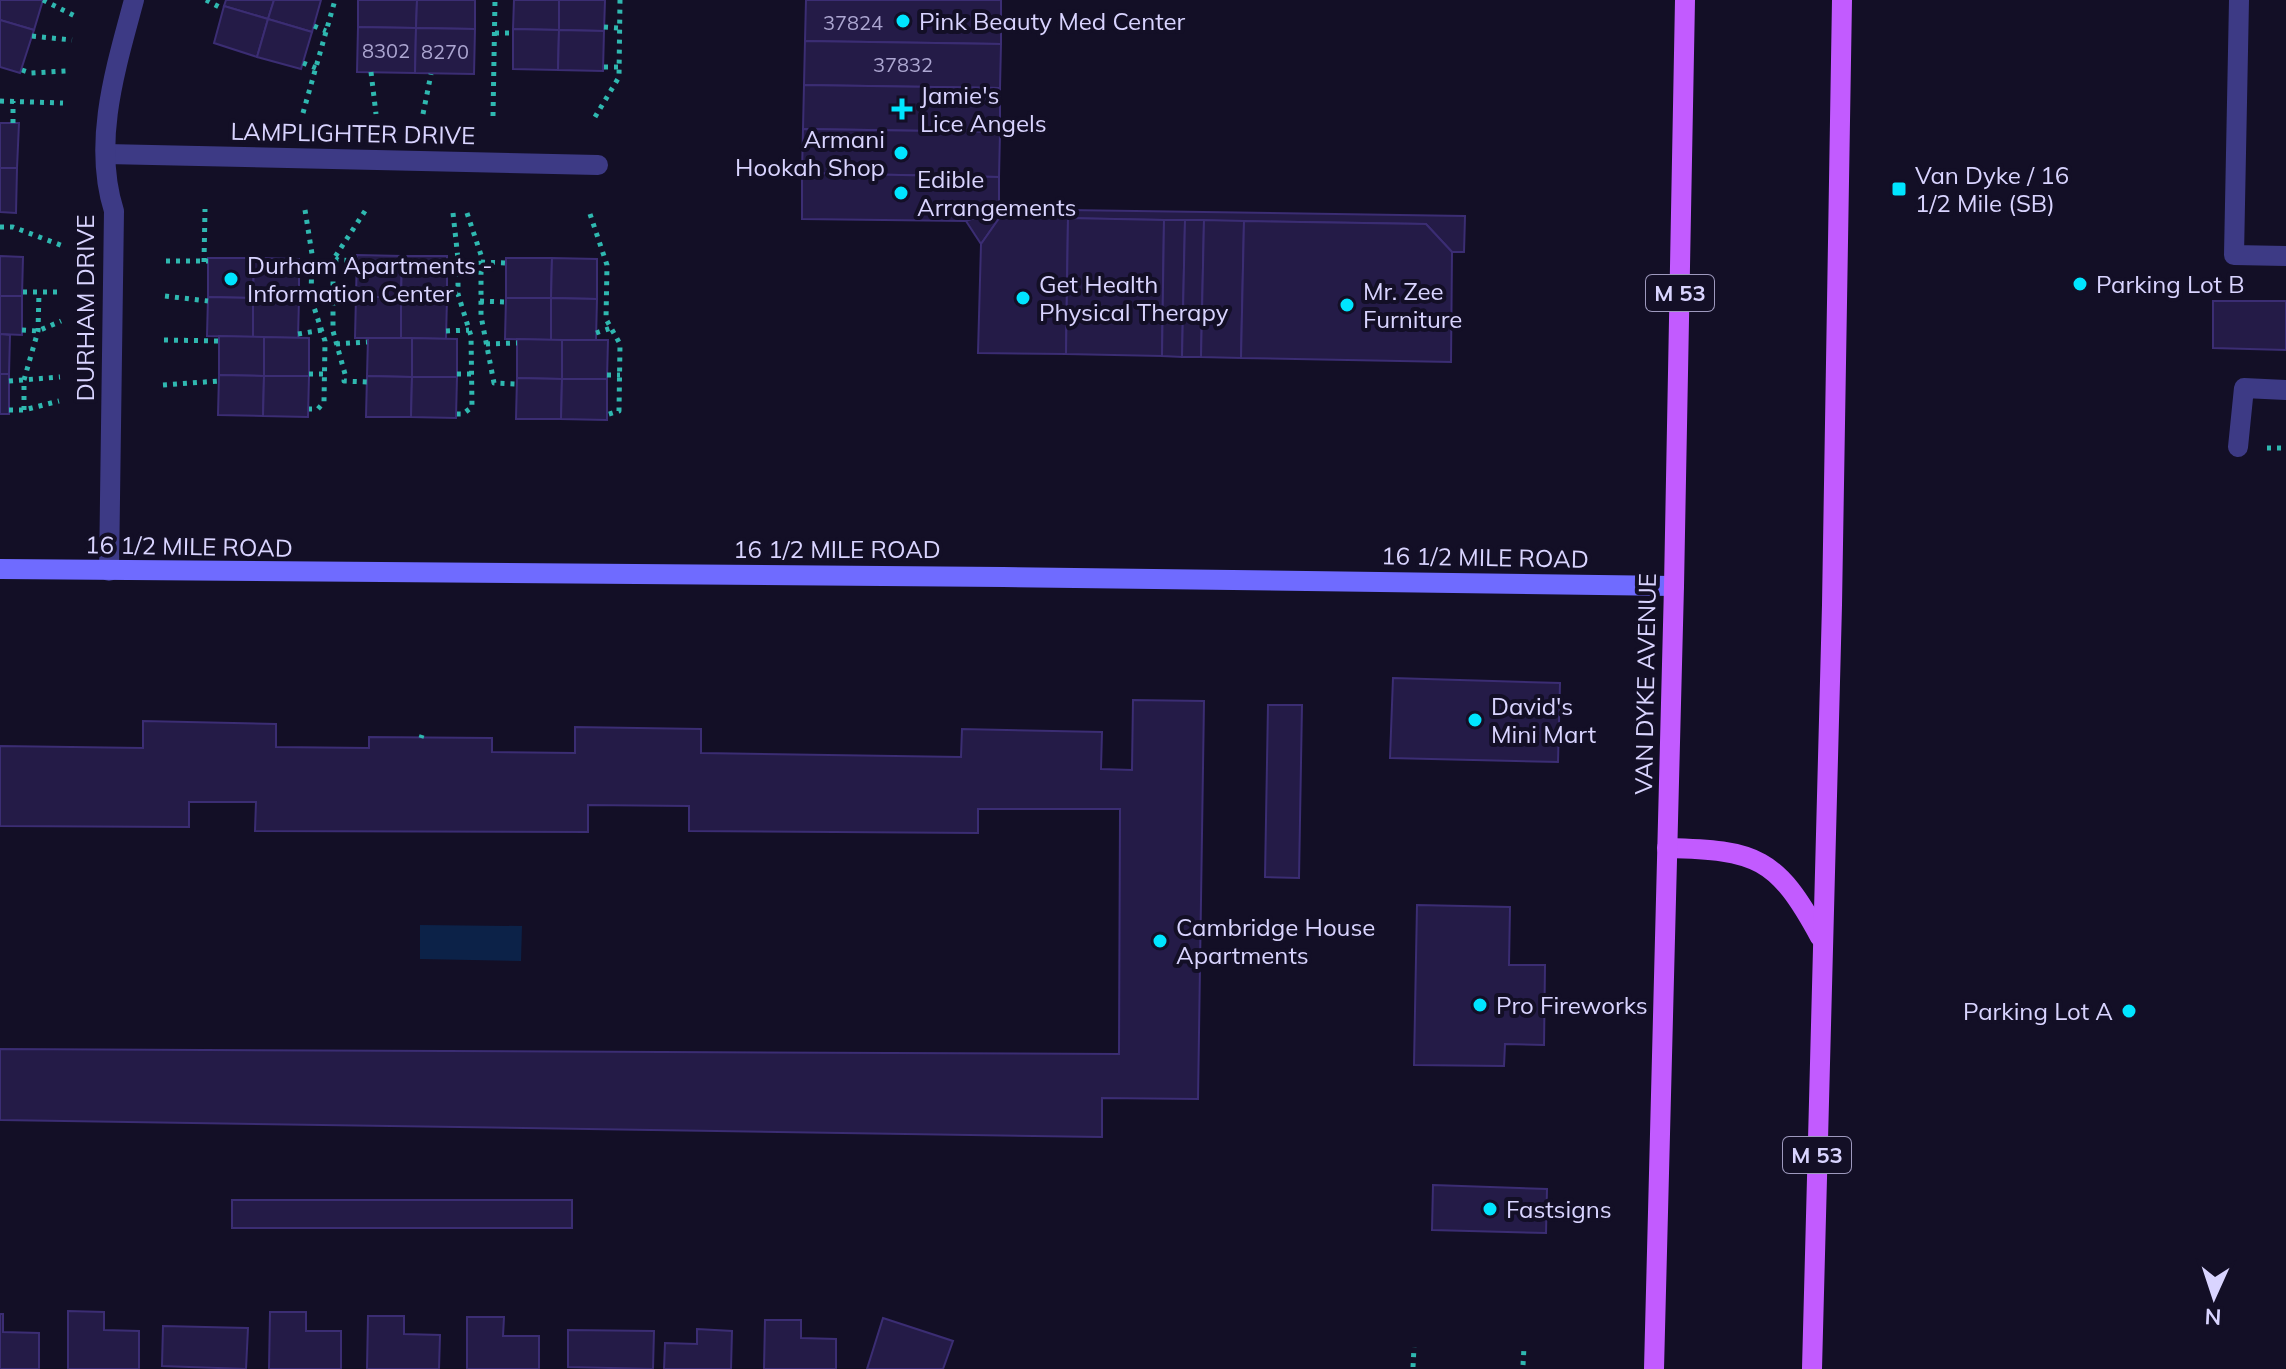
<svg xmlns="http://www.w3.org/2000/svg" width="2286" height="1369" font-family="Mulish,sans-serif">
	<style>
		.water { fill: #0c2248 }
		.building { fill: #241b47; stroke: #3b2d73; stroke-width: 2 }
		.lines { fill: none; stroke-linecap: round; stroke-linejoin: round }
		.path { stroke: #2fb8b0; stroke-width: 5; stroke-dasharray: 4 6; stroke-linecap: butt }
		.lane { stroke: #3d3a85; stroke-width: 20 }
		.street { stroke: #3d3a85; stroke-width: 20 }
		.secondary { stroke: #6f6bff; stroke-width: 20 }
		.primary { stroke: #c25bff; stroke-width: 20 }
		.poi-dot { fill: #00e5ff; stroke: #130f26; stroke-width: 3 }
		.labels { text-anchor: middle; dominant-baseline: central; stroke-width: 8; stroke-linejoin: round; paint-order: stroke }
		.number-label { font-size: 20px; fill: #aca6d1 }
		.shield { fill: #130f26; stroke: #9e99be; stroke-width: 2 }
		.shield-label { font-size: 22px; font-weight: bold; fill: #d9d4ff }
		.poi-label { font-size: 24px; fill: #d9d4ff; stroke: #130f26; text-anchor: start }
		.street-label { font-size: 24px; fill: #d9d4ff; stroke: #130f26 }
	</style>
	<rect width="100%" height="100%" fill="#130f26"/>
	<path class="water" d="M420,925L522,926L521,961L420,959Z"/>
	<g class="building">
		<path d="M0,0H43L34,30L0,20Z"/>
		<path d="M226,0H274L268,19L224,6Z"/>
		<path d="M274,0H321L312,32L268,19Z"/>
		<path d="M358,0H417L416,28L358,27Z"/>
		<path d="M417,0H475V29L416,28Z"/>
		<path d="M514,0H559V30L513,29Z"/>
		<path d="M559,0H605L604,31L559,30Z"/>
		<path d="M806,0H1001V44L805,41Z"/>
		<path d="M224,6L268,19L257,57L214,43Z"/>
		<path d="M268,19L312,32L301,69L257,57Z"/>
		<path d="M0,20L34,30L20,73L0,67Z"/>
		<path d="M358,27L416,28L415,73L357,72Z"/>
		<path d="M416,28L475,29L474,74L415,73Z"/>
		<path d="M513,29L559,30L558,70L513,69Z"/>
		<path d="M559,30L604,31L603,71L558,70Z"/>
		<path d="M805,41L1001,44L1000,88L804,85Z"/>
		<path d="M804,85L1000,88V132L803,129Z"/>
		<path d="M0,123H19L17,168H0Z"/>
		<path d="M803,129L1000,132L999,177L802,173Z"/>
		<path d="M0,168H17L16,213L0,212Z"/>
		<path d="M802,173L999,177V209L966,221L802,219Z"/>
		<path d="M999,209L1465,216L1464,252H1452L1426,224L1164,220L1000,217L981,244L966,221Z"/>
		<path d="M1000,217L1068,218L1066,354L978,353L981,244Z"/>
		<path d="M1068,218L1164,220L1162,356L1066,354Z"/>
		<path d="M1164,220H1185L1182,357L1162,356Z"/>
		<path d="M1185,220H1204L1201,357H1182Z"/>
		<path d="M1204,220L1244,221L1241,358L1201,357Z"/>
		<path d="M1244,221L1426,224L1452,252L1451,362L1241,358Z"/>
		<path d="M357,255L402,256L401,298L356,296Z"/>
		<path d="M0,256L23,257L22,296H0Z"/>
		<path d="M402,256H447V298H401Z"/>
		<path d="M208,258H254L253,298L208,297Z"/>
		<path d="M254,258L299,259V299L253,298Z"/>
		<path d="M506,258H552L551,298H506Z"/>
		<path d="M552,258L597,259V299L551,298Z"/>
		<path d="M0,296H22V335L0,334Z"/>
		<path d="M356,296L401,298V338H355Z"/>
		<path d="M208,297L253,298V337L207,336Z"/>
		<path d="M253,298L299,299L298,338L253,337Z"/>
		<path d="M401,298H447L446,339L401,338Z"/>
		<path d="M506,298H551V340L505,339Z"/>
		<path d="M551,298L597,299L596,340H551Z"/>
		<path d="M2213,301H2286V350L2213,348Z"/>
		<path d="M0,334L10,335L9,374H0Z"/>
		<path d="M219,336L264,337V376L219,375Z"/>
		<path d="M264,337L309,338V376H264Z"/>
		<path d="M368,338H412V377L367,376Z"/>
		<path d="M412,338L457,339V377H412Z"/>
		<path d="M517,339L562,340V379L517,378Z"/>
		<path d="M562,340H608L607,379H562Z"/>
		<rect x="0" y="374" width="9" height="40"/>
		<path d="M219,375L264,376L263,416L218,415Z"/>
		<path d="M264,376H309L308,417L263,416Z"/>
		<path d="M367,376L412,377L411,417H366Z"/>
		<path d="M412,377H457L456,418L411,417Z"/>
		<path d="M517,378L562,379L561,419H516Z"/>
		<path d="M562,379H607V420L561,419Z"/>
		<path d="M1393,678L1560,683L1558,762L1390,758Z"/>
		<path d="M1133,700L1204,701L1198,1099L1102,1098V1137L0,1120V1049L1119,1054L1120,809H978V833L689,831V806L588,805V832L255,831L256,802H189V827L0,826V746L143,748V721L276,724V747L369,748V737L492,738V752L575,753V727L701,729V753L961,757L962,729L1102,732L1101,769L1132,770Z"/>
		<path d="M1268,705H1302L1299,878L1265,877Z"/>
		<path d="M1417,905L1510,907L1509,965H1545L1544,1045L1505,1044L1504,1066L1414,1065Z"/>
		<path d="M1433,1185L1547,1189L1546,1233L1432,1230Z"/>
		<rect x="232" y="1200" width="340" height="28"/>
		<path d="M68,1311L104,1312V1330L139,1331V1369H68Z"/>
		<path d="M270,1312H306V1331H341V1369H269Z"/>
		<path d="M0,1314H3V1332L39,1333V1369H0Z"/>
		<path d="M368,1316H404V1334L440,1335L439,1369H367Z"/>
		<path d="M467,1317H504L503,1336H539V1369H467Z"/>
		<path d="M883,1318L953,1341L943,1369H867Z"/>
		<path d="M765,1320H801V1338L836,1339V1369H764Z"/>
		<path d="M163,1326L248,1328L246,1369L162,1366Z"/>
		<path d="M697,1329L732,1331L731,1369H664L665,1343L697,1344Z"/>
		<path d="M568,1330L654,1331L653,1369L568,1367Z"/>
	</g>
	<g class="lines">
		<g class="path">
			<path d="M43,0L77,17"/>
			<path d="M206,0L223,9"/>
			<path d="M314,26L326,31"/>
			<path d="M604,27L619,28"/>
			<path d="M495,33H513"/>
			<path d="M32,36L72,40"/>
			<path d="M303,63L316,68"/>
			<path d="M604,67H619"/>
			<path d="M22,70L31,73L66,71"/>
			<path d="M371,72L376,114"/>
			<path d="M0,101L63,103"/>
			<path d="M303,113L335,0"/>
			<path d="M423,114L431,74"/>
			<path d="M493,116L495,0"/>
			<path d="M595,117L619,77L620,0"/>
			<path d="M13,123V101"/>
			<path d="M305,210L312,254L311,298L325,341L324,402L318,409H309"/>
			<path d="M365,211L333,260V331L345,374L344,381L367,382"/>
			<path d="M453,213L458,259V294L471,336L472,407L463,414H457"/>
			<path d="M467,213L481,255V316L494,383L517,384"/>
			<path d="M590,214L607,265L606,319L620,344L619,411L606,415"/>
			<path d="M0,227H13L63,246"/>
			<path d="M335,258L338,260L356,261"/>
			<path d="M166,261H208"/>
			<path d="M204,262L205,209"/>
			<path d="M481,262L506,263"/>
			<path d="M23,292H61"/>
			<path d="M298,292H311"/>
			<path d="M447,294H458"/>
			<path d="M165,296L208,301"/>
			<path d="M333,301L356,302"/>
			<path d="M480,301L505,302"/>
			<path d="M22,330L38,331L61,321"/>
			<path d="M446,331L469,330"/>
			<path d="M596,333L611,328"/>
			<path d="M298,334L322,330"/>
			<path d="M164,340L219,341"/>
			<path d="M336,344L367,342"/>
			<path d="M486,344L517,343"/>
			<path d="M309,374H324"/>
			<path d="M457,374H472"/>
			<path d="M607,375H620"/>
			<path d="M9,381L60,377"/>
			<path d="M163,385L219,381"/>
			<path d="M9,410H24L59,401"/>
			<path d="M24,410V380L38,331L39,292"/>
			<path d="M2267,448H2286"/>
			<path d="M421,738L422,735"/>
			<path d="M1523,1365L1524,1347"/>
			<path d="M1413,1367L1414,1347"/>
		</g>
		<g class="lane">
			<path d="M2239,0L2234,255L2286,256"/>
			<path d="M2238,447L2244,388L2286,390"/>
		</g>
		<g class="street">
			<path d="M106,154L598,165"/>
			<path d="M109,571L114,211C92,142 116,67 134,0"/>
		</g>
		<path class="secondary" d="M0,569L1003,577L1674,586"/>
		<g class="primary">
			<path d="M1667,848C1756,850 1777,857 1820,937"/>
			<path d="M1654,1369L1674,586L1685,0"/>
			<path d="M1812,1369L1832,605L1842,0"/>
		</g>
	</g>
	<g class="poi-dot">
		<circle cx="903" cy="21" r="8"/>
		<path d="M898 97h8v8h8v8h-8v8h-8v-8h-8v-8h8z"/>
		<circle cx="901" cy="153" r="8"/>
		<rect x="1891" y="181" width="16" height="16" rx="4"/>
		<circle cx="901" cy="193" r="8"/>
		<circle cx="231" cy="279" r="8"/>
		<circle cx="2080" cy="284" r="8"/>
		<circle cx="1023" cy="298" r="8"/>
		<circle cx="1347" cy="305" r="8"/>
		<circle cx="1475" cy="720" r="8"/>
		<circle cx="1160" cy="941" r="8"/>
		<circle cx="1480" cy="1005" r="8"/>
		<circle cx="2129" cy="1011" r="8"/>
		<circle cx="1490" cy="1209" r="8"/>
	</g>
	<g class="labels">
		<g class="number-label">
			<text x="853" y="22">37824</text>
			<text x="386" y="50">8302</text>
			<text x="445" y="51">8270</text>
			<text x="903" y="64">37832</text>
		</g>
		<g class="shield">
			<rect x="1646" y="275" width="68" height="36" rx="6"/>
			<rect x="1783" y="1137" width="68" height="36" rx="6"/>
		</g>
		<g class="shield-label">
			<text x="1680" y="293">M 53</text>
			<text x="1817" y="1155">M 53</text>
		</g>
		<g class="poi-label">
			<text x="919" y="21">Pink Beauty Med Center</text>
			<text x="920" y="95">Jamie's<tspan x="920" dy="28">Lice Angels</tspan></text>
			<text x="885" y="139" text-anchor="end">Armani<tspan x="885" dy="28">Hookah Shop</tspan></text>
			<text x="1915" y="175">Van Dyke / 16<tspan x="1915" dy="28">1/2 Mile (SB)</tspan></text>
			<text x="917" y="179">Edible<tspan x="917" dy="28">Arrangements</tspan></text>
			<text x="247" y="265">Durham Apartments -<tspan x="247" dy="28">Information Center</tspan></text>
			<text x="1039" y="284">Get Health<tspan x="1039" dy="28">Physical Therapy</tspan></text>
			<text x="2096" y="284">Parking Lot B</text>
			<text x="1363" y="291">Mr. Zee<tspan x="1363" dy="28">Furniture</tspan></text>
			<text x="1491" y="706">David's<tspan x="1491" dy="28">Mini Mart</tspan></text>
			<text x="1176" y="927">Cambridge House<tspan x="1176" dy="28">Apartments</tspan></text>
			<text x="1496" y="1005">Pro Fireworks</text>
			<text x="2113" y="1011" text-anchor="end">Parking Lot A</text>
			<text x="1506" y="1209">Fastsigns</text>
		</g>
		<g class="street-label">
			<text transform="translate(353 133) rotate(1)">LAMPLIGHTER DRIVE</text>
			<text transform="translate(85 308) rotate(-90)">DURHAM DRIVE</text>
			<text transform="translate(189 546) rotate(1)">16 1/2 MILE ROAD</text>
			<text x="837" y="549">16 1/2 MILE ROAD</text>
			<text transform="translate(1485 557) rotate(1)">16 1/2 MILE ROAD</text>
			<text transform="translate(1645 684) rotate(-89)">VAN DYKE AVENUE</text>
		</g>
	</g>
	<g transform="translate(2214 1297) rotate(183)" stroke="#130f26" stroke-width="6" paint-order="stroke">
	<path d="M0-6L14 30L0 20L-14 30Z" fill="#d9d4ff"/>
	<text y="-12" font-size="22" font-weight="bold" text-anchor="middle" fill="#d9d4ff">N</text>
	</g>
</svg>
